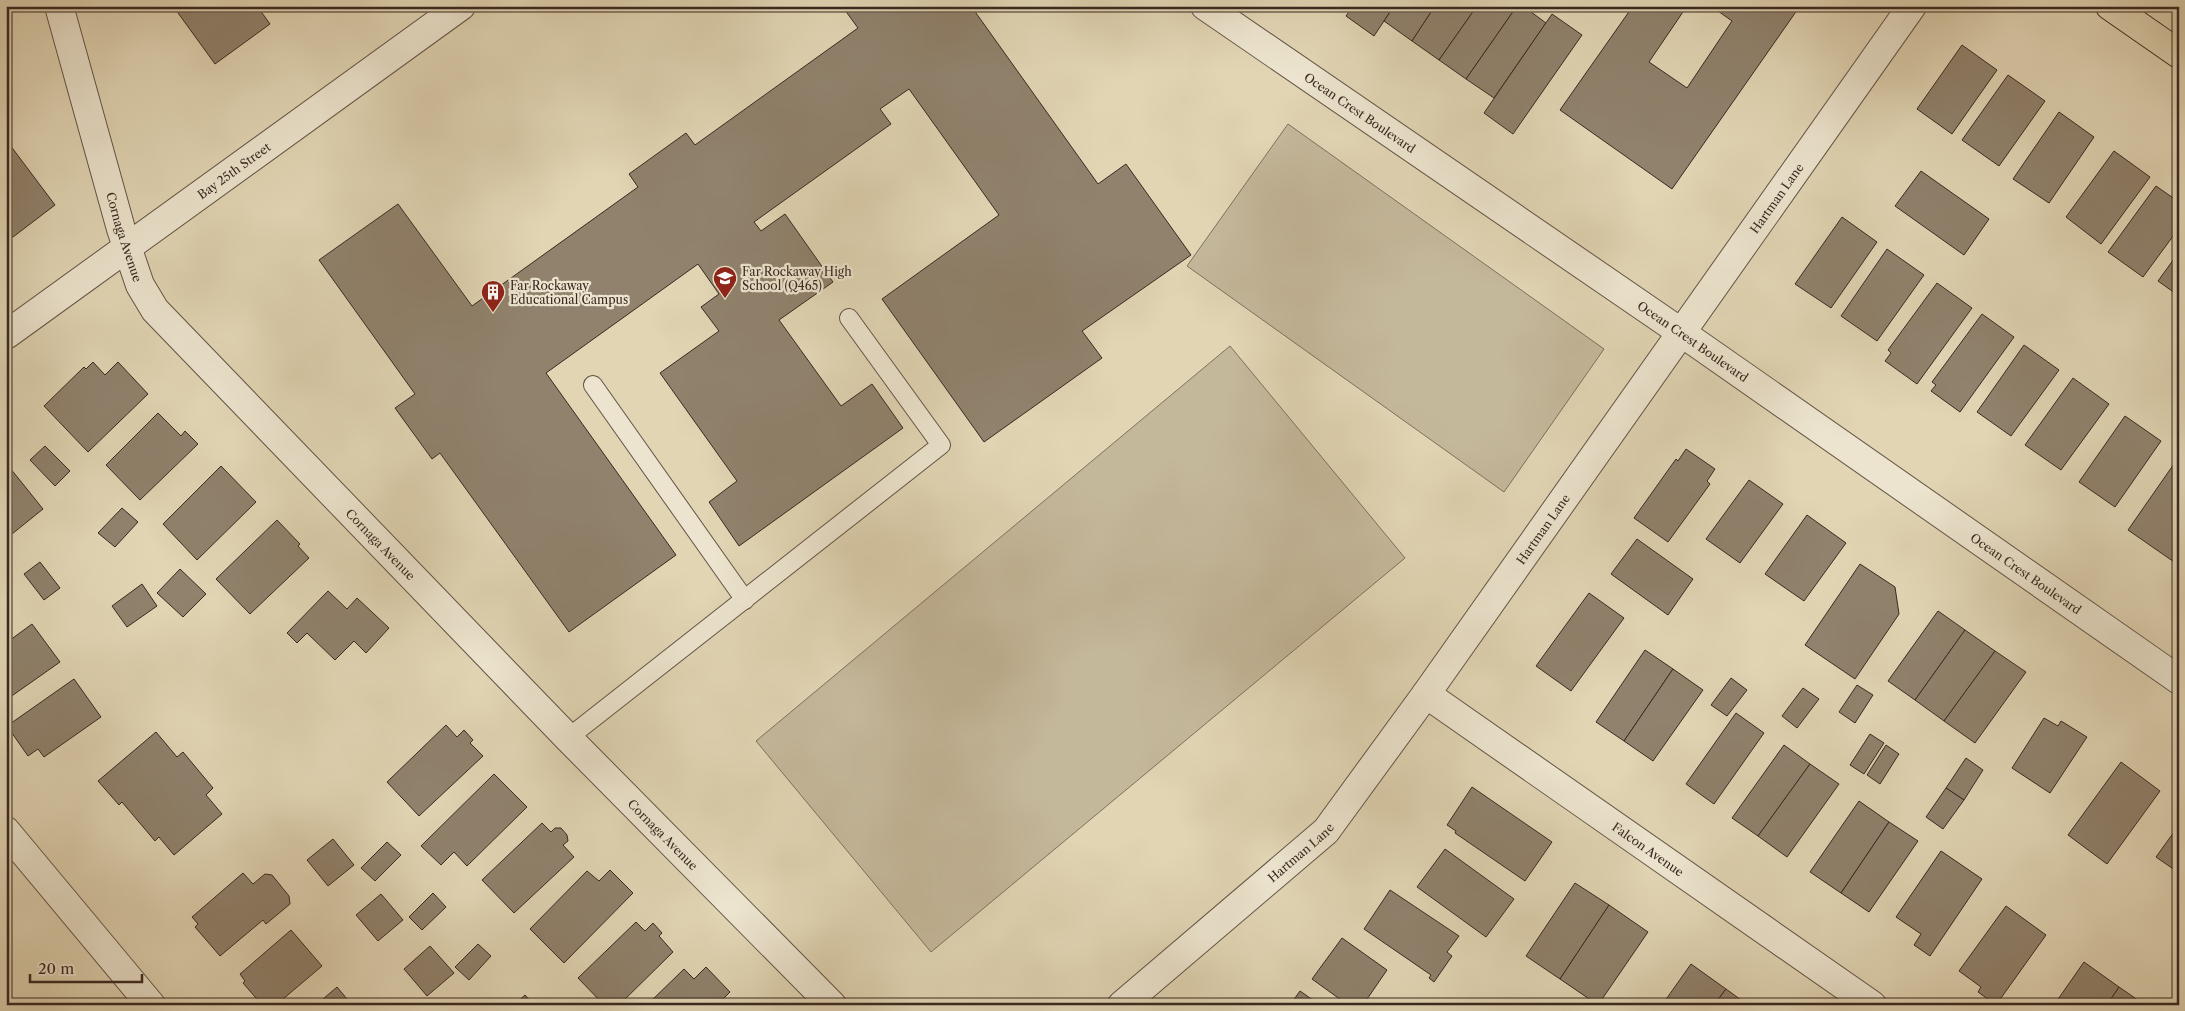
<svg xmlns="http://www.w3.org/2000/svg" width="2185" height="1011" font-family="'Libre Caslon Text',serif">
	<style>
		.green { fill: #c4b89b; stroke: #7e705e }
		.building { fill: #90826d; stroke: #392921 }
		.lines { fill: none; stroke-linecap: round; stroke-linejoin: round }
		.service-casing { stroke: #635446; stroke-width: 20 }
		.minor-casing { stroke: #635446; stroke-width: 30 }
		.primary-casing { stroke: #392921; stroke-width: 30 }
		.service { stroke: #ece4ce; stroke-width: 18 }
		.minor { stroke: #ece4ce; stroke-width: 28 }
		.primary { stroke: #e1d5b4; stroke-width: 28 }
		.labels { text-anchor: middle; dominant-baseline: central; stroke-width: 4.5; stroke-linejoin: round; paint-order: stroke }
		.street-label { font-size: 12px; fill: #392921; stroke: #ece4ce }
		.poi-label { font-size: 12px; fill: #392921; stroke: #ece4ce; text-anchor: start }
	</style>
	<rect width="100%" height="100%" fill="#e1d5b4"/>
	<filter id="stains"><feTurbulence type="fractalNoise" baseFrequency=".004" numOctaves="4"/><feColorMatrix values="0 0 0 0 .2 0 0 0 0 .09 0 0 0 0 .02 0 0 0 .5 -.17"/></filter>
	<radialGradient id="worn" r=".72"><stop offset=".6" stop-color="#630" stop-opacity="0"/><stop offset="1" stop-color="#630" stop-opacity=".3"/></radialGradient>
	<g class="green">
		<path d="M1288,124L1604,349L1504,492L1187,266Z"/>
		<path d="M1230,346L1405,558L931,952L756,741Z"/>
	</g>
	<g class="building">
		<path d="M173,6H257L270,24L215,64Z"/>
		<path d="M842,6H971L1098,184L1126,164L1191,255L1082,331L1102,358L984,442L882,299L999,215L909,89L880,109L891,124L754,222L761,231L785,214L833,282L779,320L841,406L872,384L903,428L739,546L709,502L737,481L660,373L719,331L701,307L719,294L698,264L546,373L676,555L569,632L440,453L432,459L395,408L415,394L319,260L398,204L472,306L638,187L629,174L686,133L695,145L858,28Z"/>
		<path d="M1353,6H1394L1374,36L1346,16Z"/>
		<path d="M1394,6H1435L1412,41L1384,21Z"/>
		<path d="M1435,6H1477L1439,60L1412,41Z"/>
		<path d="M1477,6H1517L1466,79L1439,60Z"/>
		<path d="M1517,6H1523L1546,23L1494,98L1466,79Z"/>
		<path d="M1633,6H1687L1649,62L1687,88L1732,21L1711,6H1800L1672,189L1560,110Z"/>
		<path d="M1552,14L1582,35L1513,134L1484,113Z"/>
		<path d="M1962,45L1997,70L1952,134L1917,109Z"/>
		<path d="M2008,75L2045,101L1999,166L1962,140Z"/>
		<path d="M2059,112L2094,137L2049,203L2013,179Z"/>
		<path d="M7,141L55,205L13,237L6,228Z"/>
		<path d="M2114,151L2150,177L2101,244L2066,217Z"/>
		<path d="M1921,171L1989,219L1964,255L1895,206Z"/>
		<path d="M2156,186L2179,202V228L2143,277L2108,252Z"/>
		<path d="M1842,217L1877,242L1831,308L1795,284Z"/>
		<path d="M1887,249L1924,275L1877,341L1841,316Z"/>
		<path d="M2179,252V296L2158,281Z"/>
		<path d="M1937,283L1972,308L1917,384L1885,361L1891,353L1888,350Z"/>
		<path d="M1982,314L2014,337L1960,412L1931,391L1936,385L1932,382Z"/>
		<path d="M2024,345L2059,370L2011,436L1977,412Z"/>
		<path d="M93,362L105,375L118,362L148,394L88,452L44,406L84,367L86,369Z"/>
		<path d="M2073,378L2109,404L2061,470L2025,445Z"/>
		<path d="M158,413L181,436L185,431L198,444L140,500L106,465Z"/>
		<path d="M2125,416L2161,441L2115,507L2079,482Z"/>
		<path d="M45,446L70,471L55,486L30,460Z"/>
		<path d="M1686,449L1715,469L1707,481L1710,484L1668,542L1634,518L1676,459L1678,461Z"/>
		<path d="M2176,461L2179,463L2177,564L2128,530Z"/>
		<path d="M6,463L43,509L7,538L6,537Z"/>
		<path d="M221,466L256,502L197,560L163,524Z"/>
		<path d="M1749,480L1783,504L1740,563L1706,539Z"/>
		<path d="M122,508L138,522L115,547L98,533Z"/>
		<path d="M1807,515L1846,543L1804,601L1765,574Z"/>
		<path d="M277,520L300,544L298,546L309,558L250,614L216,579Z"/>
		<path d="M1637,539L1693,579L1668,615L1611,574Z"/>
		<path d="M40,562L60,588L44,600L24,574Z"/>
		<path d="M1860,564L1895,587L1899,614L1855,679L1805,645Z"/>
		<path d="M180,569L206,594L183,617L157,593Z"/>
		<path d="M142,584L157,606L127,627L112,606Z"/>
		<path d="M328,591L347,609L357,598L389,628L366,653L354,641L335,660L307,633L297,643L287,633Z"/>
		<path d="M1589,593L1624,618L1571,691L1536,666Z"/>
		<path d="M1938,611L1965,630L1915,700L1888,681Z"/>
		<path d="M32,624L60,662L6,700V643Z"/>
		<path d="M1965,630L1995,651L1944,721L1915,700Z"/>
		<path d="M1645,650L1673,669L1624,741L1596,722Z"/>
		<path d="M1995,651L2026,672L1975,743L1944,721Z"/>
		<path d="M1673,669L1703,690L1653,761L1624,741Z"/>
		<path d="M1731,678L1747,690L1727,716L1711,705Z"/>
		<path d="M74,679L101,717L44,757L38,749L28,756L7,726Z"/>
		<path d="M1857,685L1873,695L1855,723L1839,712Z"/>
		<path d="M1803,688L1819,699L1797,728L1782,716Z"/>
		<path d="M1736,713L1764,733L1714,804L1686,784Z"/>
		<path d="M2044,718L2058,726L2061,721L2087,737L2050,793L2012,768Z"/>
		<path d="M446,725L457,737L464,730L473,740L470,743L483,756L419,816L387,782Z"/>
		<path d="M156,732L177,757L183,752L213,788L206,795L222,814L174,855L159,837L155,841L122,802L119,805L98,781Z"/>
		<path d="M1870,734L1884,743L1864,774L1850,765Z"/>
		<path d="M1784,745L1810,764L1758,836L1732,818Z"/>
		<path d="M1886,745L1899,754L1880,784L1867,775Z"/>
		<path d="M1966,758L1983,770L1964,800L1946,788Z"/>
		<path d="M2121,762L2160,791L2107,864L2068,835Z"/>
		<path d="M1810,764L1839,784L1787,857L1758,836Z"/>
		<path d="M494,774L527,807L467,866L454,852L441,865L421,846Z"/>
		<path d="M1472,787L1552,842L1525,881L1455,833L1456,831L1447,825Z"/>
		<path d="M1946,788L1964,800L1943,829L1926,817Z"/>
		<path d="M1859,801L1889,822L1841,893L1810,872Z"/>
		<path d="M1889,822L1918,841L1869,912L1841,893Z"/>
		<path d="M542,823L551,832L555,828H561L567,835L568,841L563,845L574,857L514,913L482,880Z"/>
		<path d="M2179,825V873L2156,857Z"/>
		<path d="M333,839L354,865L328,886L307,860Z"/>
		<path d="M387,842L401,855L375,881L361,868Z"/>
		<path d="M1445,849L1514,899L1486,937L1417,887Z"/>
		<path d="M1941,851L1982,879L1930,956L1914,945L1921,934L1896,917Z"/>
		<path d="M610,870L633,893L564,963L530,929L587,871L599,881Z"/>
		<path d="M243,873L253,884L265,874L272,875L289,896L290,904L266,924L263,920L220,956L195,927L198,924L192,917Z"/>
		<path d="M1575,883L1609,905L1560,979L1526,956Z"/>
		<path d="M1390,890L1459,936L1447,952L1452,956L1434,982L1429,978L1431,975L1364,929Z"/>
		<path d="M433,893L446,907L422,930L409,917Z"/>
		<path d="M381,894L403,920L378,941L356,915Z"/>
		<path d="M1609,905L1648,932L1598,1005L1560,979Z"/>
		<path d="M2006,906L2046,935L1996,1005L1978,992L1981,987L1959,971Z"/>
		<path d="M636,922L645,931L653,923L662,933L659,936L673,952L619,1005H604L578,978Z"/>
		<path d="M291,930L322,966L276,1005H262L243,983L245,981L240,974Z"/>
		<path d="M1342,938L1387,970L1363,1005H1348L1312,979Z"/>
		<path d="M478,944L491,956L469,980L455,967Z"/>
		<path d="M430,946L454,973L427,996L404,969Z"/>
		<path d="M2084,962L2119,987L2107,1005H2054Z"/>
		<path d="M1691,964L1726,989L1714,1005H1662Z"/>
		<path d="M706,967L730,992L717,1005H647L684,969L694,979Z"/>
		<path d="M337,987L352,1005H316Z"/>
		<path d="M2119,987L2145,1005H2107Z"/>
		<path d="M1726,989L1748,1005H1714Z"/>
		<path d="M1300,991L1320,1005H1290Z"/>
		<path d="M525,995L534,1005H514Z"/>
	</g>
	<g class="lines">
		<g class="service-casing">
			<g id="service">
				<path d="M593,385L745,600"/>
				<path d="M568,738L941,445L849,318"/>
			</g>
		</g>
		<g class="minor-casing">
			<g id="minor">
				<path id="s1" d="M59,6L121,229L140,285L155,310L568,738L832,1005"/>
				<path id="s2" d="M1205,6L1682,333L2179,680"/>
				<path id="s3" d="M6,335L461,6"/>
				<path id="s4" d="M1426,694L1872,1005"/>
				<path d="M6,831L151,1005"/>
				<path id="s5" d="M1122,1005L1326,831L1426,694L1912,6"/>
			</g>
		</g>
		<g class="primary-casing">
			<path id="primary" d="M2110,6L2179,54"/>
		</g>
		<use href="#service" class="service"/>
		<use href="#minor" class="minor"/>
		<use href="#primary" class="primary"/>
	</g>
	<defs>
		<g id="school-pin" transform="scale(1.25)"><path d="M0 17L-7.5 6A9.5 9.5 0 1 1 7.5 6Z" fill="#8f2418" stroke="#ece4ce"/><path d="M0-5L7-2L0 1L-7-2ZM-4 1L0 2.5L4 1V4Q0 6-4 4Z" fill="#fff"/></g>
		<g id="building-pin" transform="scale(1.25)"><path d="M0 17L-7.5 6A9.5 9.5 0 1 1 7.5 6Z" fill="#8f2418" stroke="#ece4ce"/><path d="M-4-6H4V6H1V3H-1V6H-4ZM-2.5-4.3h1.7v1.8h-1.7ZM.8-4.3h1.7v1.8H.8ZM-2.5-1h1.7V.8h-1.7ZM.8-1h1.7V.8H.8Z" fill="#fff"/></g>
	</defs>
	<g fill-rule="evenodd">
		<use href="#school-pin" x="725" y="278"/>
		<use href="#building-pin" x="493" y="292"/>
	</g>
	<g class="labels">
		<g class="street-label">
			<text stroke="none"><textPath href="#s2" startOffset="188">Ocean Crest Boulevard</textPath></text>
			<text stroke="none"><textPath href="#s3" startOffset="281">Bay 25th Street</textPath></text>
			<text stroke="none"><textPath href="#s5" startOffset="1045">Hartman Lane</textPath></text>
			<text stroke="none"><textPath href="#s1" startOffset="240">Cornaga Avenue</textPath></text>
			<text stroke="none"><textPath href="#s2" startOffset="592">Ocean Crest Boulevard</textPath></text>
			<text stroke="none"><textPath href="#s5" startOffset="640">Hartman Lane</textPath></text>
			<text stroke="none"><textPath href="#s1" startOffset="645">Cornaga Avenue</textPath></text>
			<text stroke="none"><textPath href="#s2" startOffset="998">Ocean Crest Boulevard</textPath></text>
			<text stroke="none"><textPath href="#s1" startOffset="1050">Cornaga Avenue</textPath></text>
			<text stroke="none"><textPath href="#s4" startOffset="271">Falcon Avenue</textPath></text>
			<text stroke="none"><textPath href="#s5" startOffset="235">Hartman Lane</textPath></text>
		</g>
		<g class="poi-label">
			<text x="742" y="271">Far Rockaway High<tspan x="742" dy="14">School (Q465)</tspan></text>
			<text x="510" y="285">Far Rockaway<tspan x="510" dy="14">Educational Campus</tspan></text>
		</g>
	</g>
	<rect width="2185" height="1011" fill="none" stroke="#e1d5b4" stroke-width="25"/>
	<rect x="8" y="8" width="2170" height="996" fill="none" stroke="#392921" stroke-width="2.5"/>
	<rect x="12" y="12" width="2160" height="986" fill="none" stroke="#392921"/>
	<path d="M30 974v8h112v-8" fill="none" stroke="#392921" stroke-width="2.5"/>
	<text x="38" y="974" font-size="15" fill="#392921" stroke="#ece4ce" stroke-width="4" paint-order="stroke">20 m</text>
	<rect width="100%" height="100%" filter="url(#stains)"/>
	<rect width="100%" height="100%" fill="url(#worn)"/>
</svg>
